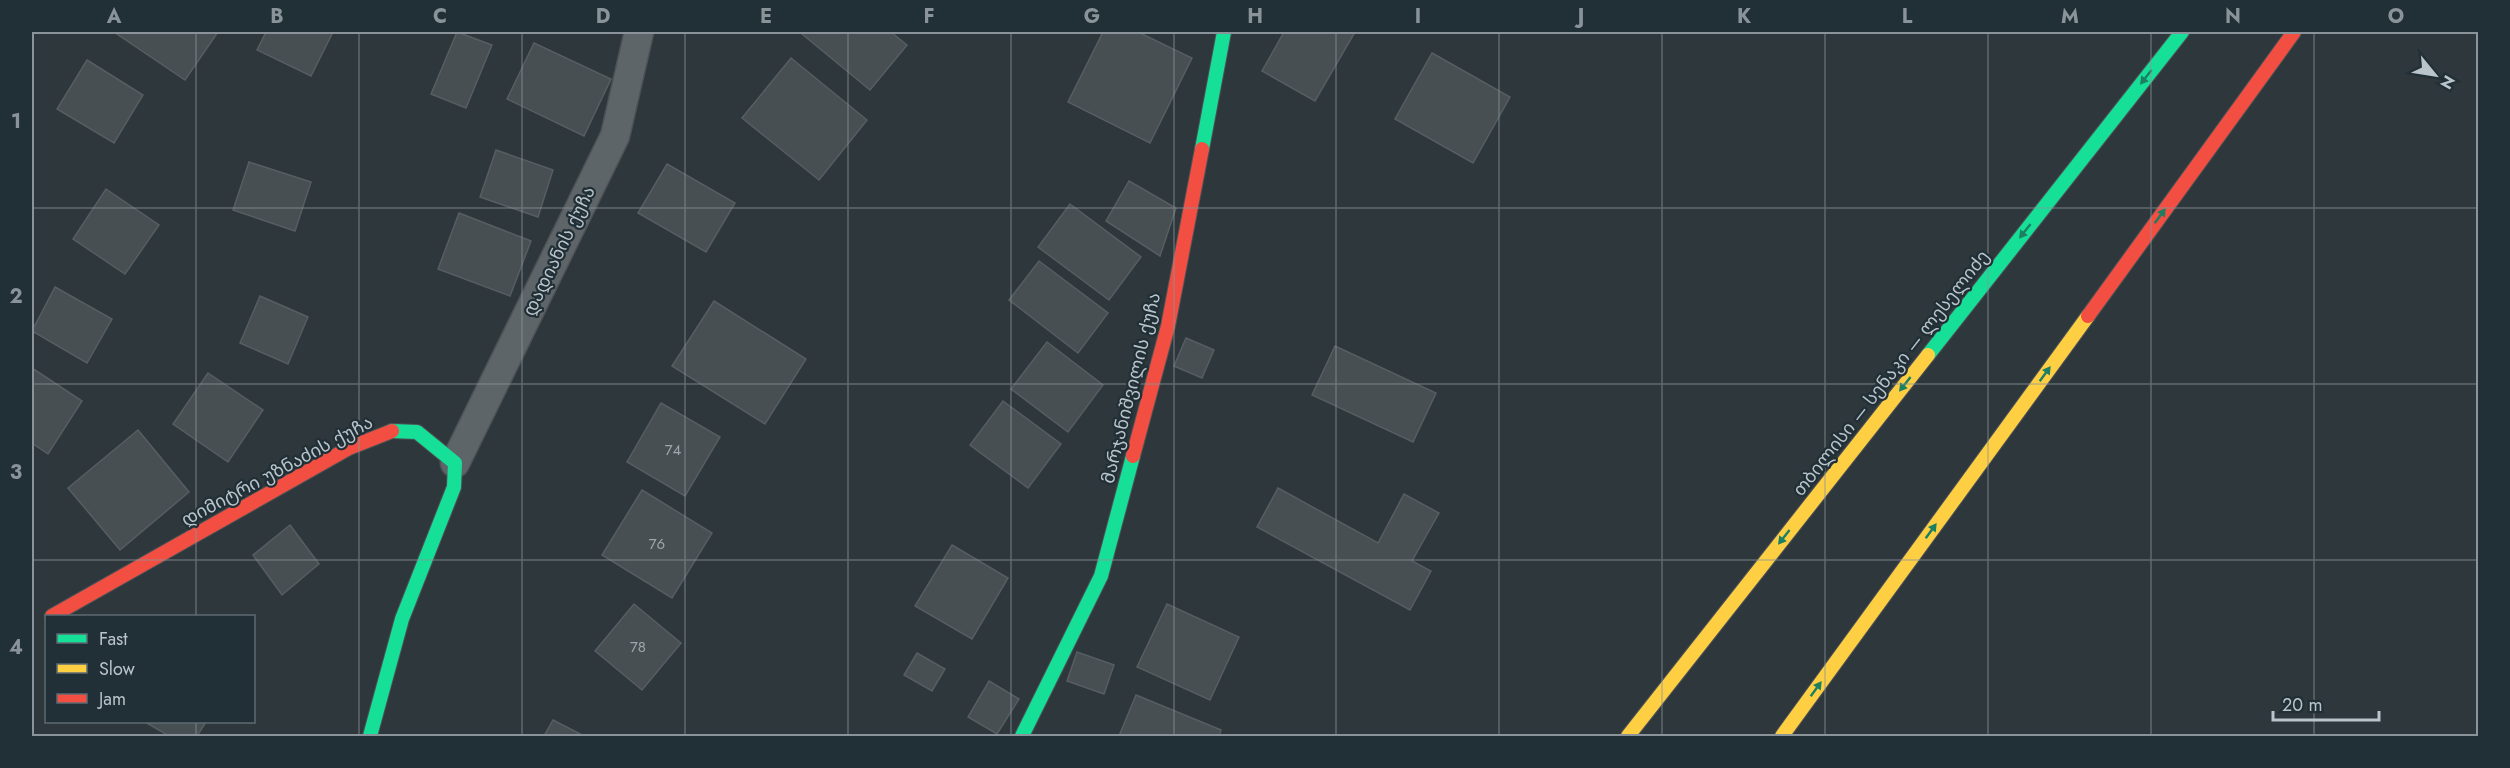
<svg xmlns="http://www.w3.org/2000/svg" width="2510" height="768" font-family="Jost,'Noto Sans Georgian',sans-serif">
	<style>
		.building { fill: #474f53; stroke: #575e63; stroke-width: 1.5 }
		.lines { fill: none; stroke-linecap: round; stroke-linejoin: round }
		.street-casing { stroke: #4c5256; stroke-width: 31 }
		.fast-casing { stroke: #4c5256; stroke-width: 16 }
		.slow-casing { stroke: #4c5256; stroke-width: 16 }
		.jam-casing { stroke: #4c5256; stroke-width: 16 }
		.street { stroke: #5e6569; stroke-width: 28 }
		.fast { stroke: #16e098; stroke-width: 14 }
		.slow { stroke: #ffcf43; stroke-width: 14 }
		.jam { stroke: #f24e42; stroke-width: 14 }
		.oneway { fill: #1c7f62 }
		.grid { fill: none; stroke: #899399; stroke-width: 1.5; stroke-opacity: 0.55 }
		.labels { text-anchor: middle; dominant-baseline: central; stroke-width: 4.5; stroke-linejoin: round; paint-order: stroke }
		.number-label { font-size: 15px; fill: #9da7ad }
		.street-label { font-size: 18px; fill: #bac4cb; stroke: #212f36 }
		.neatline { fill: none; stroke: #899399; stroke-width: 2 }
		.grid-label { font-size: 20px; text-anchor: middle; font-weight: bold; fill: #899399 }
	</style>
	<rect width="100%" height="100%" fill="#2e373b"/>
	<g class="building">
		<path d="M114,32H218L185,80Z"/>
		<path d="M266,32H333L311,76L257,50Z"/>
		<path d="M457,32L492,45L466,108L431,94Z"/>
		<path d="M804,32H891L907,45L870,90L802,34Z"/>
		<path d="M1103,32H1138L1192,58L1150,143L1068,102Z"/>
		<path d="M1284,32H1355L1315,101L1262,71Z"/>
		<path d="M534,43L611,79L584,136L507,99Z"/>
		<path d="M1432,53L1510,97L1473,163L1395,119Z"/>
		<path d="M791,58L867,120L819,180L742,118Z"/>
		<path d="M87,60L143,95L114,143L57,109Z"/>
		<path d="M496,150L553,170L538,217L480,197Z"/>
		<path d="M249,162L311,182L295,231L233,210Z"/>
		<path d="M667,164L735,203L706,252L638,213Z"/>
		<path d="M1129,181L1176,208L1160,256L1106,221Z"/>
		<path d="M106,189L159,225L125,274L73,239Z"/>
		<path d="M1070,204L1141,257L1109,300L1038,247Z"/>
		<path d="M459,213L531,241L510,296L438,269Z"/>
		<path d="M1039,261L1108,313L1078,353L1009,300Z"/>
		<path d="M55,287L112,319L87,363L32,331Z"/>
		<path d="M260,296L308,317L288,364L240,343Z"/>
		<path d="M714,301L806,359L765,424L672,366Z"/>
		<path d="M1186,338L1214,350L1202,378L1174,366Z"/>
		<path d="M1047,342L1103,385L1068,432L1011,389Z"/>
		<path d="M1335,346L1436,393L1413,442L1312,395Z"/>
		<path d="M32,368L82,401L48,454L32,443Z"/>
		<path d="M208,373L263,410L228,462L173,424Z"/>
		<path d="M1003,401L1061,444L1028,488L970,445Z"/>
		<path d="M661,403L720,437L685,496L627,462Z"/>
		<path d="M138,430L189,492L120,550L68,488Z"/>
		<path d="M1278,488L1378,543L1404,494L1439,513L1412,561L1431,571L1410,610L1257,527Z"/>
		<path d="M642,490L712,533L672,598L602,555Z"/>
		<path d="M290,525L319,564L282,595L253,555Z"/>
		<path d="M952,545L1008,578L972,639L915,606Z"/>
		<path d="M634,604L681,643L642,690L595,651Z"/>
		<path d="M1167,604L1239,637L1210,700L1137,667Z"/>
		<path d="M1077,652L1114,665L1104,694L1067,681Z"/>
		<path d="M917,653L945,669L932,691L904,675Z"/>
		<path d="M989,681L1019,699L997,734L968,717Z"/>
		<path d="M1136,695L1221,730L1219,736H1119Z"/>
		<path d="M553,720L584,736H544Z"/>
		<path d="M145,722H206L197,736H169Z"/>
	</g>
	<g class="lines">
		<g class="street-casing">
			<path id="street" d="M455,463L615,136L639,32"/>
		</g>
		<g class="fast-casing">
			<g id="fast">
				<path d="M1202,149L1224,32"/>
				<path d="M1928,355L2182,32"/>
				<path d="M370,736L402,619L454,487L455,463L417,432L392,431"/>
				<path d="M1022,736L1101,576L1133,456"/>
			</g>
		</g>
		<g class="slow-casing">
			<g id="slow">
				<path d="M1628,736L1928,355"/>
				<path d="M1782,736L2088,316"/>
			</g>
		</g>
		<g class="jam-casing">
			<g id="jam">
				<path d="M2088,316L2294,32"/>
				<path d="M1133,456L1168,326L1202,149"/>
				<path d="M52,616L349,448L392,431"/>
			</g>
		</g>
		<use href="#street" class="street"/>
		<use href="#fast" class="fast"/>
		<use href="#slow" class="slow"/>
		<use href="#jam" class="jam"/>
	</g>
	<defs><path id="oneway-solid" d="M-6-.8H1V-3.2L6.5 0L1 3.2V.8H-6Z" transform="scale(1.5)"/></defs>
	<g class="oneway">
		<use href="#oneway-solid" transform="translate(2146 77) rotate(128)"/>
		<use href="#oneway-solid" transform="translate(2160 216) rotate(-54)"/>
		<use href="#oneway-solid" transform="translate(2025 231) rotate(128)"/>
		<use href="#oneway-solid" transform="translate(2045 374) rotate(-54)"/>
		<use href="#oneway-solid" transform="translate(1905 384) rotate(128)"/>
		<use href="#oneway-solid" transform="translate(1931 531) rotate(-54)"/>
		<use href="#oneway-solid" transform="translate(1784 537) rotate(128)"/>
		<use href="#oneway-solid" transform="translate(1816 689) rotate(-54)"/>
	</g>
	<path class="grid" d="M196,32V616M359,32V736M522,32V736M685,32V736M848,32V736M1011,32V736M1174,32V736M1336,32V736M1499,32V736M1662,32V736M1825,32V736M1988,32V736M2151,32V736M2314,32V736M32,208H2478M32,384H2478M32,560H2478M196,722V736"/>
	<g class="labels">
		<g class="number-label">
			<text x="673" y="450">74</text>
			<text x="657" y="544">76</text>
			<text x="638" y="647">78</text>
		</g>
		<g class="street-label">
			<text transform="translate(559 251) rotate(-64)">დადიანის ქუჩა</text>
			<text transform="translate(1891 373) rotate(-52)">თბილისი — სენაკი — ლესელიძე</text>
			<text transform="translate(1131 388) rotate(-76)">მარჯანიშვილის ქუჩა</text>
			<text transform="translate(277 471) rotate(-28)">დიმიტრი უზნაძის ქუჩა</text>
		</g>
	</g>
	<rect width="2510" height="768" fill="none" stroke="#212f36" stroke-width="66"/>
	<rect x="45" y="615" width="210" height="108" fill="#212f36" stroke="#5e6b72" stroke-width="1.5"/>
	<rect x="57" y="634" width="30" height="9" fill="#16e098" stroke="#5e6b72" stroke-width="1.5"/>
	<text x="99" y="645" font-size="18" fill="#bac4cb">Fast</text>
	<rect x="57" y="664" width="30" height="9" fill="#ffcf43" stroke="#5e6b72" stroke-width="1.5"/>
	<text x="99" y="675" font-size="18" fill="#bac4cb">Slow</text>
	<rect x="57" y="694" width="30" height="9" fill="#f24e42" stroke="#5e6b72" stroke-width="1.5"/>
	<text x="99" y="705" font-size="18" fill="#bac4cb">Jam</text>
	<g transform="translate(2435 75) rotate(120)" stroke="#212f36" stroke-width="4.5" paint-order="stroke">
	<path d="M0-4.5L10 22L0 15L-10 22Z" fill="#bac4cb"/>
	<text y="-9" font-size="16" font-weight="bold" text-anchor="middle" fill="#bac4cb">N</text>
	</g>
	<path d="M2273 711v9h106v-9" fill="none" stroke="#bac4cb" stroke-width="3"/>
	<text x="2282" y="711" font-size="18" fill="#bac4cb" stroke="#212f36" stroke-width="4.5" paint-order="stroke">20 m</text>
	<rect x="33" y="33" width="2444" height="702" class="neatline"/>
	<g class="grid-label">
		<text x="114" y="23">A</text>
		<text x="277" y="23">B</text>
		<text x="440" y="23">C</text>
		<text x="603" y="23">D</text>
		<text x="766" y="23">E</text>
		<text x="929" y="23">F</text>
		<text x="1092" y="23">G</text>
		<text x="1255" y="23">H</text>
		<text x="1418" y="23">I</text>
		<text x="1581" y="23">J</text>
		<text x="1744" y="23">K</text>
		<text x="1907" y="23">L</text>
		<text x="2070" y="23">M</text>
		<text x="2233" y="23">N</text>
		<text x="2396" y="23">O</text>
		<text x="16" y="128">1</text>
		<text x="16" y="303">2</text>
		<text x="16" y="479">3</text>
		<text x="16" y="654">4</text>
	</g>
</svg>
